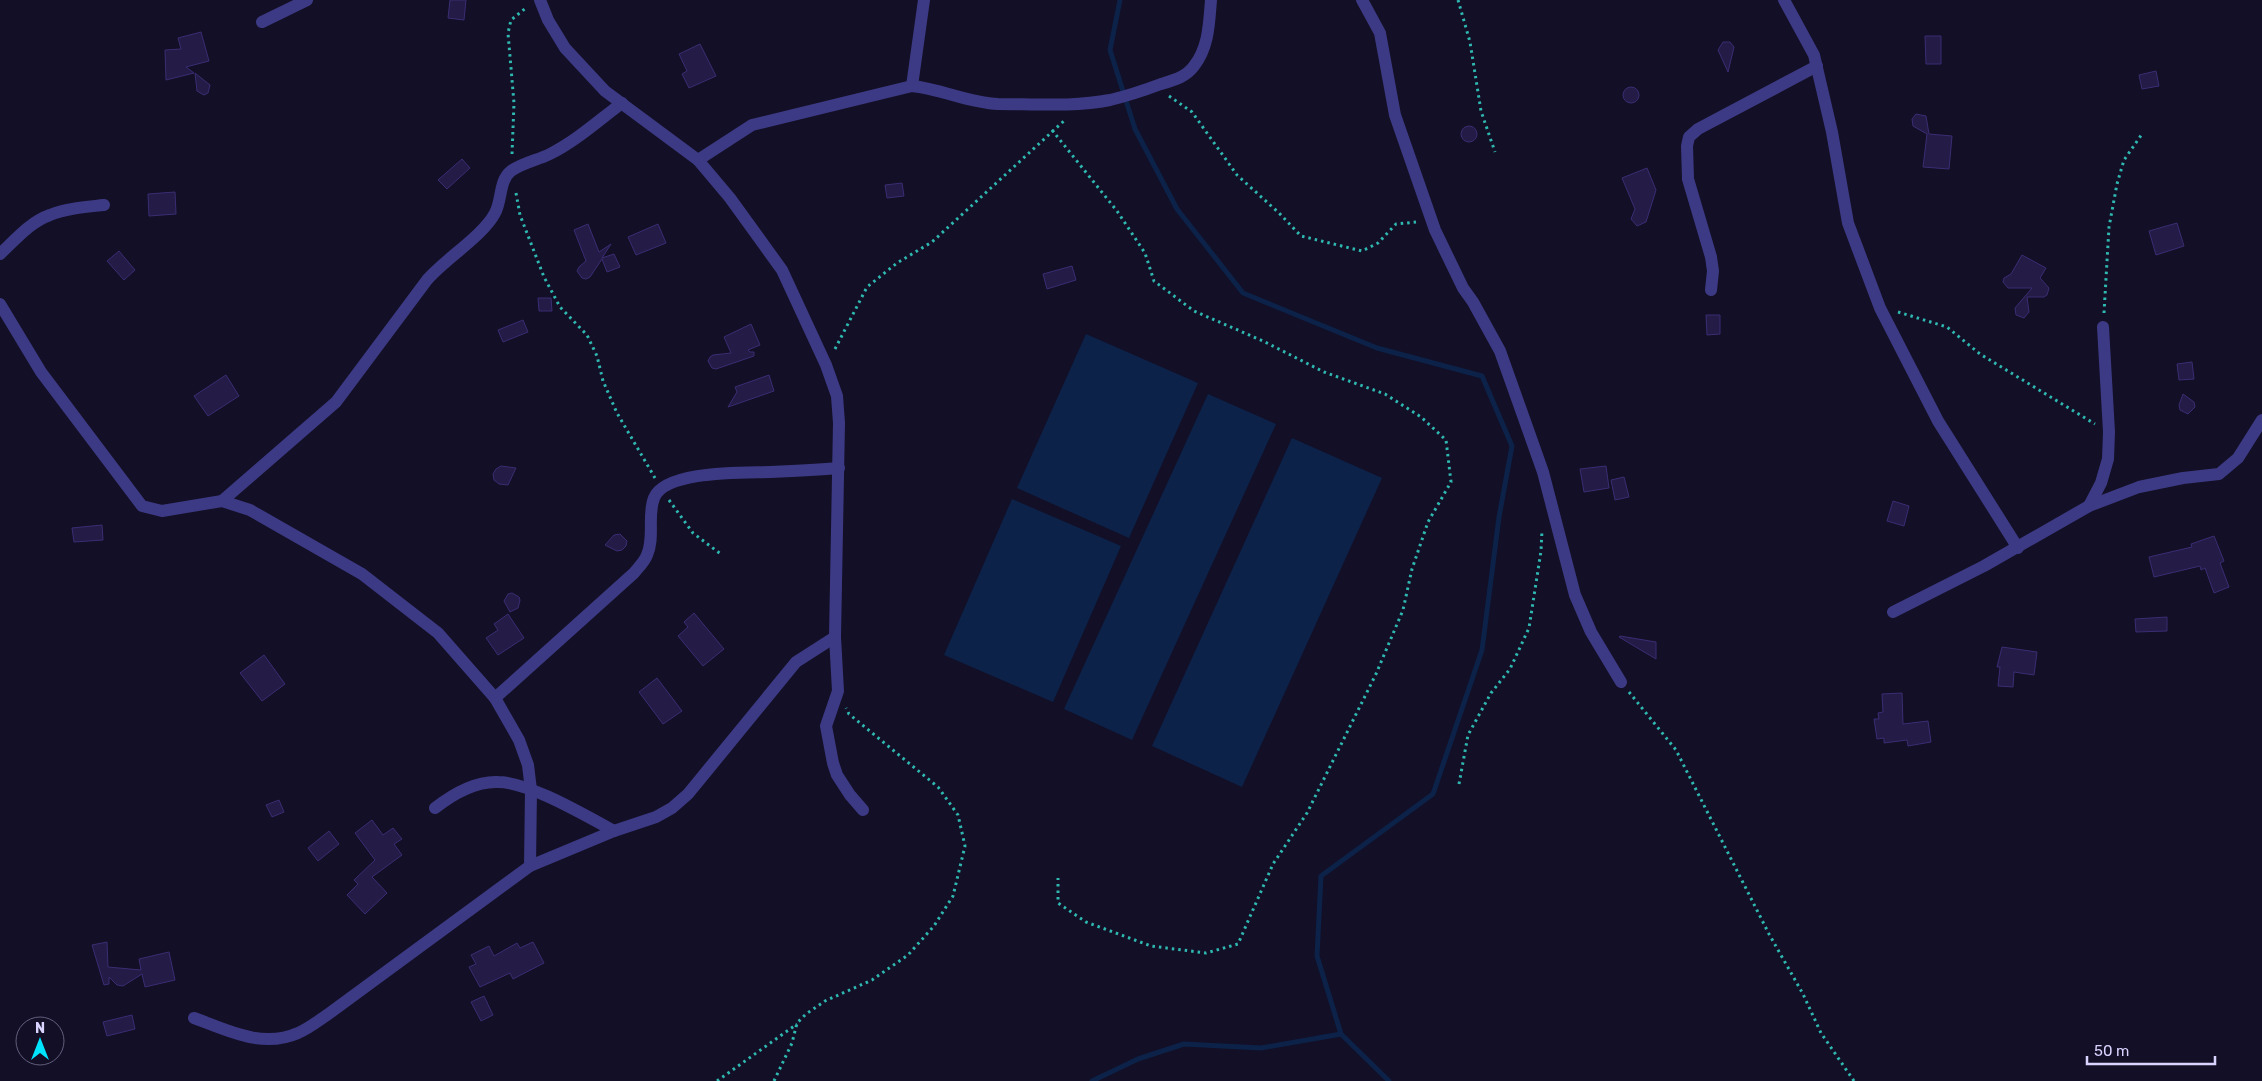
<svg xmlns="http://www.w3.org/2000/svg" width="2262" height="1081" font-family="Rubik,sans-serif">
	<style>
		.water { fill: #0c2248 }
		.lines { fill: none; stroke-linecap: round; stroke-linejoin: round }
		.stream { stroke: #0c2248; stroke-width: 5 }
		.building { fill: #241b47; stroke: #3b2d73 }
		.path { stroke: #2fb8b0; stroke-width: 3; stroke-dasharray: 2.5 4; stroke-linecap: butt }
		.minor { stroke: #3d3a85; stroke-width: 12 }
	</style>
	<rect width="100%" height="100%" fill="#130f26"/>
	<g class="water">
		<path d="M1086,334L1198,383L1129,538L1017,488Z"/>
		<path d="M1208,394L1276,424L1132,740L1064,709Z"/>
		<path d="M1292,438L1382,478L1242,787L1152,746Z"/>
		<path d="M1012,499L1121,546L1053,702L944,655Z"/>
	</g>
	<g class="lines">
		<g class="stream">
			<path d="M1120,0L1110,50L1135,129L1177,209L1243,293L1377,348L1482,376L1512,446L1499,517L1482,650L1433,794L1321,876L1317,956L1341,1034L1389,1081"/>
			<path d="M1092,1081L1138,1059L1184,1044L1261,1048L1341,1034"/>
		</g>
	</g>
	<g class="building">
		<path d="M450,0H466L464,20L448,18Z"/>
		<path d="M201,32L209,61L186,67L194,73L166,80L165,50L181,49L178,38Z"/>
		<path d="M1925,36H1941V64H1926Z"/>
		<path d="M1723,42H1730L1734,47L1728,72L1718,50Z"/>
		<path d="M700,44L716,76L689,88L682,74L687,71L679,54Z"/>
		<path d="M2156,71L2159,86L2142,89L2139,75Z"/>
		<path d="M195,73L210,85L208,93L204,95L197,91Z"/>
		<circle cx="1631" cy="95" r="8"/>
		<path d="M1916,114L1926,116L1929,134L1952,136L1949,169L1923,167L1927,134L1913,126L1912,119Z"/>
		<circle cx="1469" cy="134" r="8"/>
		<path d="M462,159L470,168L447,189L438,180Z"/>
		<path d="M1647,168L1656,190L1646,222L1637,226L1631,219L1635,209L1622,178Z"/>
		<path d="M902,183L904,196L887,198L885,185Z"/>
		<path d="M175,192L176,214L149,216L148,194Z"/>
		<path d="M2177,223L2184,246L2156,255L2149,231Z"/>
		<path d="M588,224L599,252L611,244L602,258L614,254L620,267L607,272L602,259L590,277L586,279L582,278L577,271L579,267L586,261L574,230Z"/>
		<path d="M658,224L666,243L636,255L628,237Z"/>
		<path d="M119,251L135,270L124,280L107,261Z"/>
		<path d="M2022,255L2046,268L2040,278L2049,288L2047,295L2044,297H2027L2029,312L2024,318L2016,315L2015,308L2032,288H2008L2003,282L2004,278L2011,274Z"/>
		<path d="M1072,266L1076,280L1047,289L1043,274Z"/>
		<path d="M538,298H551L552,311H539Z"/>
		<path d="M1706,315H1720V334L1707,335Z"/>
		<path d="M523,320L528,332L503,342L498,330Z"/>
		<path d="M751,324L760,345L748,350L750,352H754V356L716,369L712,368L708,361L710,357L713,355L731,353L724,337Z"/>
		<path d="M2192,362L2194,379L2179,380L2177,364Z"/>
		<path d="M226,375L239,396L208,416L194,396Z"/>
		<path d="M769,375L774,391L728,407L737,392L735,387Z"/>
		<path d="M2183,394L2194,402L2195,407L2188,414L2180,410L2179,405Z"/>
		<path d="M501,466L516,468L508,485L499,484L494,480L493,474L496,469Z"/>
		<path d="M1606,466L1609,488L1584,492L1580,469Z"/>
		<path d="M1624,477L1629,497L1615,500L1611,480Z"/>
		<path d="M1893,501L1909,506L1904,526L1887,521Z"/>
		<path d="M102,525L103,540L74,542L72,528Z"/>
		<path d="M620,534L627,541L626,546L622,550L617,551L605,545L614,535Z"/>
		<path d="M2214,536L2224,561L2220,563L2229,587L2214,593L2205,568L2201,570L2200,566L2154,577L2149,557L2192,547L2191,544Z"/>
		<path d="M512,593L519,597L520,600L518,608L510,612L504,601L508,594Z"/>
		<path d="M694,613L724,649L703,666L678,636L688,627L684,622Z"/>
		<path d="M508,614L524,638L498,655L486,638L498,630L494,624Z"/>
		<path d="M2167,617V631L2136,632L2135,619Z"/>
		<path d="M1620,636L1656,642V659L1619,637Z"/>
		<path d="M2002,647L2037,652L2034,675L2014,672L2013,687L1998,686L2000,667H1997Z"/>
		<path d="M264,655L285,684L262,701L240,673Z"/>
		<path d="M657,678L682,711L663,724L639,692Z"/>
		<path d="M1902,693L1903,724L1928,721L1931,742L1908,746L1907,740L1884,743V738L1877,739L1874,719H1879L1878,713L1883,712L1882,694Z"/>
		<path d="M279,800L284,812L272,817L266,805Z"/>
		<path d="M372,820L383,835L393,828L402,839L394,844L402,855L372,877L387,893L365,914L347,895L358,884L354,880L375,860L355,833Z"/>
		<path d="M329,831L339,844L318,861L308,848Z"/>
		<path d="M107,942L108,967L141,970L139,959L169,952L175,980L145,987L142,974L123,986L117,985L109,977V984L104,985L92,945Z"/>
		<path d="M533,942L544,963L513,979L510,973L480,987L469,967L476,964L471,955L489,946L494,956L517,943L520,948Z"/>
		<path d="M484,996L493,1015L481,1021L471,1002Z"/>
		<path d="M132,1015L135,1029L107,1036L103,1022Z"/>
	</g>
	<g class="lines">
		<g class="path">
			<path d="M1458,0L1470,42L1481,111L1495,152"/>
			<path d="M1169,96L1192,112L1237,175L1279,213L1301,236L1362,251L1378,243L1396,224L1416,222"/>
			<path d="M1052,130L1117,211L1145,253L1154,281L1194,311L1263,341L1324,372L1385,394L1421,417L1446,440L1451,482L1428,522L1412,569L1403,610L1376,674L1307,813L1273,864L1238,944L1206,953L1151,946L1086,922L1058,903V878"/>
			<path d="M512,154L514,103L508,33L511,20L527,7"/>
			<path d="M516,193L520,215L544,277L560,307L587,335L597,356L603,381L617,413L655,478"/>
			<path d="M1898,312L1947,327L1980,354L2095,424"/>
			<path d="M2104,313L2109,227L2117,184L2124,160L2142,134"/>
			<path d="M835,349L867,287L897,263L932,242L1066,119"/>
			<path d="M669,500L693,533L722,555"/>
			<path d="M1629,692L1676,750L1769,934L1803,994L1821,1033L1854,1081"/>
			<path d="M1459,784L1468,735L1491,693L1510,669L1529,628L1541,551L1542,530"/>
			<path d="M717,1081L797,1024"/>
			<path d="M774,1081L792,1043L797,1023L806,1014L825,1001L872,980L908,955L934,926L953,896L965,846L958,815L938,787L849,714L846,708"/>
		</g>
		<g class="minor">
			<path d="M540,0L548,20L565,48L605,91L698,160L730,198L782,270L826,365L837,396L839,423L835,637L838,691L826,726L833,763L837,775L850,795L863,810"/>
			<path d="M1362,0L1380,33L1395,115L1435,230L1463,288L1473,302L1500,351L1543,472L1575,595L1591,632L1621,682"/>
			<path d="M1784,0L1814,55L1832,132L1848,223L1880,308L1938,421L2018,548"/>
			<path d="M262,22L307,0"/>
			<path d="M912,86L924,0"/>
			<path d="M698,160L752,125L912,86C941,89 969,103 998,104C1034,104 1074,107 1110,100C1127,96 1145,90 1161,84C1174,80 1186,77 1194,66C1209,47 1209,23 1211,0"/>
			<path d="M0,254C15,240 30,222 50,215C67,208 86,207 104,205"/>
			<path d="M1711,290L1713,271L1711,257L1688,179L1687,146L1689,137L1698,129L1817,66"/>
			<path d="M0,304L41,372L142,506L162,511L222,501L250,510L362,574L438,633L495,698L519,740L528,765L531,790L530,866"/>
			<path d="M222,501L336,402L427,280C445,259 483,236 495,213C502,201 499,180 511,171C522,163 538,160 550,154C576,141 598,121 622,103"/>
			<path d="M2089,506L2101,483L2108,459L2109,432L2103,327"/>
			<path d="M1893,612L1984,566L2089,506L2139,487L2183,478L2219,474L2238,458L2262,420"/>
			<path d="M495,698L634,573C638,568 645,561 647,555C655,537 647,516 654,498C665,470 745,473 770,472C793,471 816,470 839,468"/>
			<path d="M435,808C453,794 475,781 498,782C529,782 586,816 614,831"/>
			<path d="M194,1018C227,1030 262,1049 298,1033C308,1029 318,1021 327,1015L530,866L614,831L656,817L672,808L688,794L796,662L835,637"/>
		</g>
	</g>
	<g transform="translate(40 1041)"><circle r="24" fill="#130f26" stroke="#625e7d"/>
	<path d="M0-4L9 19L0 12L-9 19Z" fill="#00e5ff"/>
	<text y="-8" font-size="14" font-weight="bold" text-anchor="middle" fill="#d9d4ff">N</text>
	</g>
	<path d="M2087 1056v8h128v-8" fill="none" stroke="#d9d4ff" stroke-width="2.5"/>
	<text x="2094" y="1056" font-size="15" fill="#d9d4ff" stroke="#130f26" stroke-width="4" paint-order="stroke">50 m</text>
</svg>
